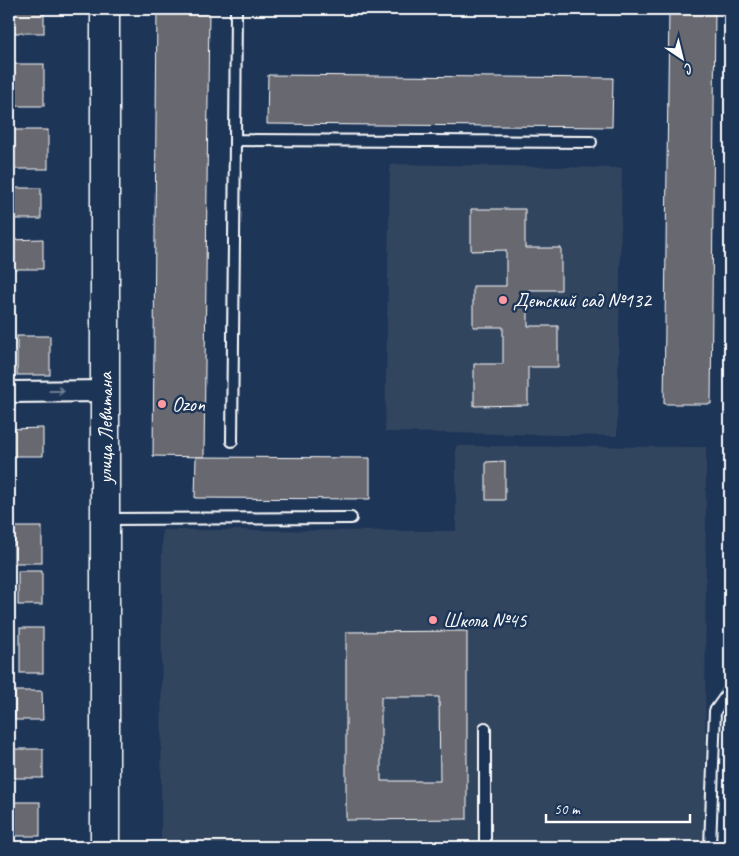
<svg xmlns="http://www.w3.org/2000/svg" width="739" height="856" font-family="Caveat,sans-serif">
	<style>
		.built { fill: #33445e }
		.building { fill: #676770; stroke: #fff; fill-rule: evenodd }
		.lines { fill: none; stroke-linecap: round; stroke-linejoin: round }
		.service-casing { stroke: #fff; stroke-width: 14 }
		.minor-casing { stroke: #fff; stroke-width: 24 }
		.secondary-casing { stroke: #fff; stroke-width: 31 }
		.service { stroke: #1d3557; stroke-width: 10 }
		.minor { stroke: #1d3557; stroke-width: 20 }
		.secondary { stroke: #1d3557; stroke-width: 28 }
		.oneway { stroke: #6c7c92 }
		.poi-dot { fill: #ff9aa2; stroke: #1d3557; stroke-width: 2 }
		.labels { text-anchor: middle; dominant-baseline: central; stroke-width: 5; stroke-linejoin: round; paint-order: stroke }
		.poi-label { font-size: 20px; fill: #fff; stroke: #1d3557; text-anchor: start }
		.street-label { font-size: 20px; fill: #fff; stroke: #1d3557 }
	</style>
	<rect width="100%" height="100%" fill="#1d3557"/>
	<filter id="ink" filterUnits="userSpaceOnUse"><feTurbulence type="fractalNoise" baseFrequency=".02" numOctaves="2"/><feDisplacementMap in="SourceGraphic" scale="10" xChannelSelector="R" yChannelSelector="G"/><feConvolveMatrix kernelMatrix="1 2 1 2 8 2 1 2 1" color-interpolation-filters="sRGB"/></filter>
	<g filter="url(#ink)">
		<g class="built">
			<path d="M390,164L622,168L617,436L385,432Z"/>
			<path d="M456,446L706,447L705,847H161L162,530L456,531Z"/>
		</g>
		<g class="building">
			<rect x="11" y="9" width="33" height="24"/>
			<path d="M157,9H209L204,457L153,456Z"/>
			<path d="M669,9H715L711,404H664Z"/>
			<rect x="13" y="64" width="31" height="42"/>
			<path d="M268,75L613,78L612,127L267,124Z"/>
			<rect x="9" y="130" width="39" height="39"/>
			<rect x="9" y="188" width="32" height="31"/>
			<path d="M471,209H525V248H561V290H528V326H558V367H528V405L474,406V364H503V327H473V286H506V250L471,251Z"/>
			<path d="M43,239V269H9V240Z"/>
			<rect x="17" y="336" width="33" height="39"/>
			<path d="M43,428V456H9V429Z"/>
			<path d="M196,457L370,458V499L195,498Z"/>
			<path d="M505,461V500H486V462Z"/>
			<rect x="14" y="527" width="28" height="36"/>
			<rect x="18" y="571" width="24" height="34"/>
			<rect x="20" y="628" width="23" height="45"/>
			<path d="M467,631V819L346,820V632ZM381,697H439L440,781H381Z"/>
			<path d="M15,691H42L43,720H15Z"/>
			<path d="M11,749H43V778H12Z"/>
			<rect x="10" y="802" width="30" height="34"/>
		</g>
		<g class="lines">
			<g class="service-casing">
				<g id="service">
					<path d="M236,9L235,140L591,142"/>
					<path d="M232,441L235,140"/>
					<path d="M107,519L351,518"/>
					<path d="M485,847V728"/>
					<path d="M710,847L715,711L730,690"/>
				</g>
			</g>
			<g class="minor-casing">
				<path id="minor" d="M9,392L105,391"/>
			</g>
			<g class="secondary-casing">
				<path id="secondary" d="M105,9V847"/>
			</g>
			<use href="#service" class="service"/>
			<use href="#minor" class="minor"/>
			<use href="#secondary" class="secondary"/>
		</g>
		<defs><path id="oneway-shaft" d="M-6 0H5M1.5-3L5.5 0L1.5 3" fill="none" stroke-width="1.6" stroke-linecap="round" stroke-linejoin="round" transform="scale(1.25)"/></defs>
		<use class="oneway" href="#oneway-shaft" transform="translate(57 391)"/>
	</g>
	<g class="poi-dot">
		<circle cx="503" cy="300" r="5"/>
		<circle cx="162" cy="404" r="5"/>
		<circle cx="433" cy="620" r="5"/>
	</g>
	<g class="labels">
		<g class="poi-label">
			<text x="513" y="300">Детский сад №132</text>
			<text x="172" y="404">Ozon</text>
			<text x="443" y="620">Школа №45</text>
		</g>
		<g class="street-label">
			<text transform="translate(105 428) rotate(-90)">улица Левитана</text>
		</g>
	</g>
	<rect width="739" height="856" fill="none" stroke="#1d3557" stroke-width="30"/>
	<rect x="15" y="15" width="709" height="826" fill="none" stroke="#fff" stroke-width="2" filter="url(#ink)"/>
	<g transform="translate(682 58) rotate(145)" stroke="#1d3557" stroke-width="4" paint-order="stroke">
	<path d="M0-4L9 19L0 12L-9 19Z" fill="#ffffff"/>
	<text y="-8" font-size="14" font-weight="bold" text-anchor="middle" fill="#ffffff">С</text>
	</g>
	<path d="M546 814v8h144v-8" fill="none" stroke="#ffffff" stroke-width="2.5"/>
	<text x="554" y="814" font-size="15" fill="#ffffff" stroke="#1d3557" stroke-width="4" paint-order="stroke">50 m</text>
</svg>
